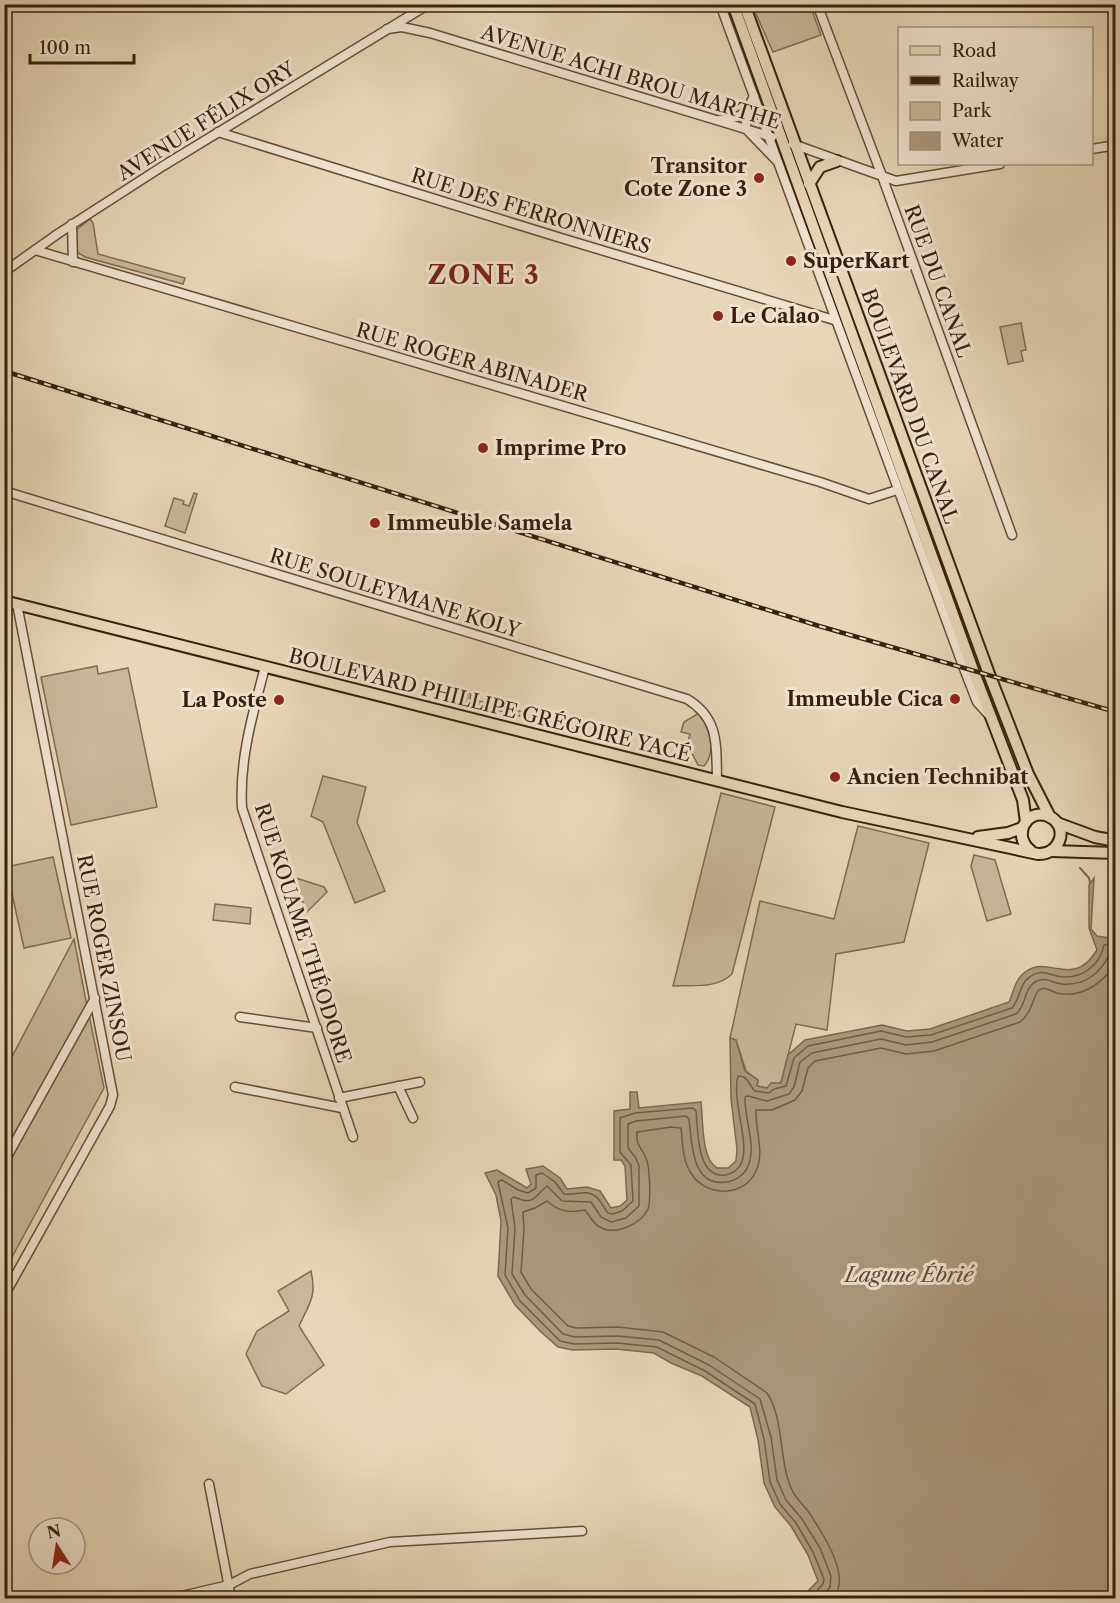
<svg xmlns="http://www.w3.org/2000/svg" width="1120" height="1603" font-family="'Libre Caslon Text',serif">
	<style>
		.green { fill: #c9b79a; stroke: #806c54; stroke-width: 1.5 }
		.water { fill: #ac987d; stroke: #7e6850; stroke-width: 1.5 }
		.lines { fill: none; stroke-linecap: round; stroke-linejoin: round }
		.shore { stroke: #725c45; stroke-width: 1.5 }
		.stream { stroke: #7e6850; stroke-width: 2 }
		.minor-casing { stroke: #644e38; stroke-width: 11 }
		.major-casing { stroke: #38200d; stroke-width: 14 }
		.minor { stroke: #efe4d0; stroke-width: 8 }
		.major { stroke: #e7d6b7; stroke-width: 10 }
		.rail-casing { stroke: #38200d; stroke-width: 4.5 }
		.rail { stroke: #efe4d0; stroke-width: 2; stroke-dasharray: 7; stroke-linecap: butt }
		.poi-dot { fill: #8f2418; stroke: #efe4d0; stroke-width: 2 }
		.labels { text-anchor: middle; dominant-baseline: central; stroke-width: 6; stroke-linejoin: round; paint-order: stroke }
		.street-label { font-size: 20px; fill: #38200d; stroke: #efe4d0 }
		.poi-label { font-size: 20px; font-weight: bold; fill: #38200d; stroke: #efe4d0; text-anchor: start }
		.water-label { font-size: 21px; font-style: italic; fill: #614a34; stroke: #efe4d0 }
		.district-label { font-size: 26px; font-weight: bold; letter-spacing: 1.5px; fill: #7a1f14; stroke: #efe4d0 }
	</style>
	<rect width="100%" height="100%" fill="#e7d6b7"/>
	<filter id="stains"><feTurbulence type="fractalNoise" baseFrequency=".00333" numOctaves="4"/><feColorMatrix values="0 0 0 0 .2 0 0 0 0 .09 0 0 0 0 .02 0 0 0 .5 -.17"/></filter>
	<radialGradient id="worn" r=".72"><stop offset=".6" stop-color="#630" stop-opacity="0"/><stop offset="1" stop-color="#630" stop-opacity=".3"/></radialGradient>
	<g class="green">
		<path d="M752,5H810L821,35L773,52Z"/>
		<path d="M90,219L93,223L98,254L185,278L183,284L85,257L77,252L75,231Z"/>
		<path d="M1021,323L1026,350L1021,351L1023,361L1008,364L1000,327Z"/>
		<path d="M194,493L197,494L185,533L165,526L174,498L184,501L183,504L189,506Z"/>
		<path d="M97,666L98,674L128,668L157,807L71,825L41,677Z"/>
		<path d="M446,689L471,694L470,699L582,726L581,731L444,697Z"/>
		<path d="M699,713C709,727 717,752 704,766L698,765L686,742H688L690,734L681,732L684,722Z"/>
		<path d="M323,776L366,787L357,822L385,891L355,903L323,822L311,816Z"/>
		<path d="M721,793L775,807L732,974C717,989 693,985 673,986Z"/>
		<path d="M858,826L929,843L904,942L836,954L827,1030L796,1024L781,1083L767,1088L757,1086L758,1080L746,1071L736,1040L730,1038L760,901L834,919Z"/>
		<path d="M974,855L995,860L1011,914L987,921L971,866Z"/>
		<path d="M53,857L71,938L24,948L6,867Z"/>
		<path d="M296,878L324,887L327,892L307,912L295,882Z"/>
		<path d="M215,904L251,908L250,924L213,920Z"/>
		<path d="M74,939L87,1006L5,1154V1070Z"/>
		<path d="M89,1015L104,1088L5,1270V1170Z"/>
		<path d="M311,1271C317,1297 309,1304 299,1326L324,1365L286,1394L262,1386L246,1354L257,1331L289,1311L278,1291Z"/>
	</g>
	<path class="water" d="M1094,878L1091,929L1097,936L1116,939L1115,1598H808L807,1592L818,1581L808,1555L791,1526L775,1507L764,1483L758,1440L750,1407L702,1376L671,1363L654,1353L616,1349L573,1350L558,1347L541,1332L515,1305L498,1276L501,1221L496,1195L485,1173L497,1170L527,1188L531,1184L526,1169L543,1166L560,1178L567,1189L587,1187L600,1191L611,1208L620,1206L627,1200L625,1166L621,1160H614V1111L630,1109V1092H637L639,1108L701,1102C703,1119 701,1159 717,1168H728L736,1161L737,1149L731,1099L730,1038L736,1040L745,1071L758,1080L757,1086L767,1088L771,1083H781L788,1055L805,1040L882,1025L907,1031L930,1029L1009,1002C1013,994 1014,984 1020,977C1045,948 1071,993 1097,950L1089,928V885Z"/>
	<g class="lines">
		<g class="shore">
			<path d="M813,1598L814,1594L823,1584L824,1579L813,1552L796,1523L780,1504L770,1482L764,1439L755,1404L705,1371L657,1347L617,1343L574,1344L560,1341L520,1301L505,1275L508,1228L498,1182L502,1180L518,1190L528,1193L536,1188V1175L542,1173L555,1182L564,1194C574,1196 586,1189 595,1196C600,1199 604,1208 608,1213L613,1214L622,1211L633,1201L631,1165L620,1152V1118L635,1113L693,1108L696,1111C698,1130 696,1179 726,1175C731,1174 738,1170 741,1164C751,1144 731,1100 738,1076C749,1076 749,1086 755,1091L769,1093L774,1089L786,1086L794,1058L808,1046L881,1031L906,1037L931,1035L1012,1008C1021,998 1019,983 1031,976C1043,968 1050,976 1063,977C1083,978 1100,965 1104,945H1116"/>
			<path d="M821,1598L830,1587L831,1576L820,1548L802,1519L786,1500L777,1480L771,1437L760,1399L709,1365L659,1340L617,1336L575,1337L563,1334L525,1295L512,1274L515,1228L511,1199L514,1197C534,1206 534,1197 547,1186L562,1201L591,1202L601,1217L611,1222L626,1218L639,1206V1166L636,1158L628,1148V1124L636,1121L686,1116L689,1119C692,1142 691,1187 726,1182C735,1181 745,1175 748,1166C757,1145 744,1119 745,1097L748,1096L767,1101L789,1094L794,1087L800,1062L812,1053L881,1039L906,1045L932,1042L1016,1014C1026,1006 1024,989 1035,982C1045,976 1051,983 1062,984C1085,986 1101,973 1110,953L1116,952"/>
			<path d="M833,1598C852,1577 823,1534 810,1514C805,1506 797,1500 793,1492C778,1463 785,1420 767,1393L714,1357L663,1332L618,1327L576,1328L568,1326L531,1289L521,1272L524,1230L523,1212L535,1208L547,1201C559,1212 570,1213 585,1210C590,1216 593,1224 600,1227C615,1236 641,1224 648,1209C651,1200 650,1167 646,1158C641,1146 636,1147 637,1132L671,1127L681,1128C683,1143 682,1160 691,1173C705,1197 744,1198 756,1171C765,1152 755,1130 756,1110H772L795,1100L802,1091L808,1068L815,1061L881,1048L906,1054L934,1051L1020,1022C1033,1012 1033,995 1039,990C1044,986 1051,991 1057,993C1081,999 1103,983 1116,963"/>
		</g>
		<path class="stream" d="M1080,868L1089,878L1090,883"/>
		<g class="minor-casing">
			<g id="minor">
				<path d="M720,4L963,666L977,702L988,714"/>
				<path d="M817,4L882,176L1012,535"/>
				<path d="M387,29L402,27L430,33L772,137"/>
				<path d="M754,96L746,112V129L777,161"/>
				<path d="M720,120L737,117L746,112"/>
				<path d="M218,132L561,238L834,320"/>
				<path d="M793,144L896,181L1000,164"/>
				<path d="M1092,149L1116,145"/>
				<path d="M72,224L73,262"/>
				<path d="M35,250L820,482L869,499L897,490"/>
				<path d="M4,272L59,233L163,166L429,4"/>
				<path d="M4,491L687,699C720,719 716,746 717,780"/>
				<path d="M265,667C253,713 239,760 242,808L353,1137"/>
				<path d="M240,1017L317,1028"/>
				<path d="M398,1086L413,1118"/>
				<path d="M235,1087L342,1108"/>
				<path d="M339,1098L420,1082"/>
				<path d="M4,1162L95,998"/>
				<path d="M4,1296L110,1106L113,1095L17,604"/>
				<path d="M209,1484L231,1598"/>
				<path d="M173,1598L229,1585L250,1574L390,1542L582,1531"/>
			</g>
		</g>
		<g class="major-casing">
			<g id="major">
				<path d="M733,4L973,670L1023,800L1026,822"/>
				<path d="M744,4L989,674L1028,774L1050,817"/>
				<path d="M809,184L820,167L837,161"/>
				<path d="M4,601L842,812L1038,854C1061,855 1070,825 1048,816C1025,808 1012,837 1031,851"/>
				<path d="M1057,823L1095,837L1116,841"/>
				<path d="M978,837L1008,833L1022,828"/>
				<path d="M1051,851L1116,853"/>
			</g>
		</g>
		<use href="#minor" class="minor"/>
		<use href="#major" class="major"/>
		<g class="rail-casing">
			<path id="rail" d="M4,371L819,626L1116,712"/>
		</g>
		<use href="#rail" class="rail"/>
	</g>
	<g class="poi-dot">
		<circle cx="759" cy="178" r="6"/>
		<circle cx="791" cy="261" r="6"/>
		<circle cx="718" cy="316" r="6"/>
		<circle cx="483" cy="448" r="6"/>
		<circle cx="375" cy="523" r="6"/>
		<circle cx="955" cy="699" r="6"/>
		<circle cx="279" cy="700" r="6"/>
		<circle cx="835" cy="777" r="6"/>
	</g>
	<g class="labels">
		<g class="street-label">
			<text transform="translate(631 77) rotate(17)">AVENUE ACHI BROU MARTHE</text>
			<text transform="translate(206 121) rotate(-32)">AVENUE FÉLIX ORY</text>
			<text transform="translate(531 211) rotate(17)">RUE DES FERRONNIERS</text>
			<text transform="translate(938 281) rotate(70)">RUE DU CANAL</text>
			<text transform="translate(472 362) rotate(16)">RUE ROGER ABINADER</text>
			<text transform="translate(910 406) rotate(70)">BOULEVARD DU CANAL</text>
			<text transform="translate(395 593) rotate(17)">RUE SOULEYMANE KOLY</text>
			<text transform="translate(490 705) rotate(14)">BOULEVARD PHILLIPE GRÉGOIRE YACÉ</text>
			<text transform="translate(303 933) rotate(72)">RUE KOUAME THÉODORE</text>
			<text transform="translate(104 958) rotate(79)">RUE ROGER ZINSOU</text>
		</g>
		<g class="poi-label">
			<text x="747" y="166" text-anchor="end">Transitor<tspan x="747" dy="23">Cote Zone 3</tspan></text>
			<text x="803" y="261">SuperKart</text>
			<text x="730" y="316">Le Calao</text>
			<text x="495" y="448">Imprime Pro</text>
			<text x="387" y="523">Immeuble Samela</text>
			<text x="943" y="699" text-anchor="end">Immeuble Cica</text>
			<text x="267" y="700" text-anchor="end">La Poste</text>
			<text x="847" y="777">Ancien Technibat</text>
		</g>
		<g class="water-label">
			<text x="909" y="1274">Lagune Ébrié</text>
		</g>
		<g class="district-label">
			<text x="484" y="275">ZONE 3</text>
		</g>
	</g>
	<rect width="1120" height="1603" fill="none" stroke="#e7d6b7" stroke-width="24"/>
	<rect x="6" y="6" width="1108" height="1591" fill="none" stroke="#38200d" stroke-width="3"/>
	<rect x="12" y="12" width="1096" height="1579" fill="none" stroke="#38200d" stroke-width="1.5"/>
	<rect x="898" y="27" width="195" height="138" fill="#efe4d0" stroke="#a69682" stroke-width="1.5"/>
	<rect x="910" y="46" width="30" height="9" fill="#e7d6b7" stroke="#a69682" stroke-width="1.5"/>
	<text x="952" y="57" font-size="18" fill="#38200d">Road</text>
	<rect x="910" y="76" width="30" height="9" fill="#38200d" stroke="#a69682" stroke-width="1.5"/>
	<text x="952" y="87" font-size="18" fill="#38200d">Railway</text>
	<rect x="910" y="102" width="30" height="18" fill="#c9b79a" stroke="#a69682" stroke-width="1.5"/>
	<text x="952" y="117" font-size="18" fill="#38200d">Park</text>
	<rect x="910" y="132" width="30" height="18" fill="#ac987d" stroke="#a69682" stroke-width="1.5"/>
	<text x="952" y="147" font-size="18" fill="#38200d">Water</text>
	<g transform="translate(57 1546) rotate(348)"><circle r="28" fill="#efe4d0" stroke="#a69682" stroke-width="1.5"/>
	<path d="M0-4.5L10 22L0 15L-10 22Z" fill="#8f2418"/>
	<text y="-9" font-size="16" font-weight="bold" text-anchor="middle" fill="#38200d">N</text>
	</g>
	<path d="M30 54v9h104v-9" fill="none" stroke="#38200d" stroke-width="3"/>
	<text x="39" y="54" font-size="18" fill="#38200d" stroke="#efe4d0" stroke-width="4.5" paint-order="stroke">100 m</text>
	<rect width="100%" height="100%" filter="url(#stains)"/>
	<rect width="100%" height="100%" fill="url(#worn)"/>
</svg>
